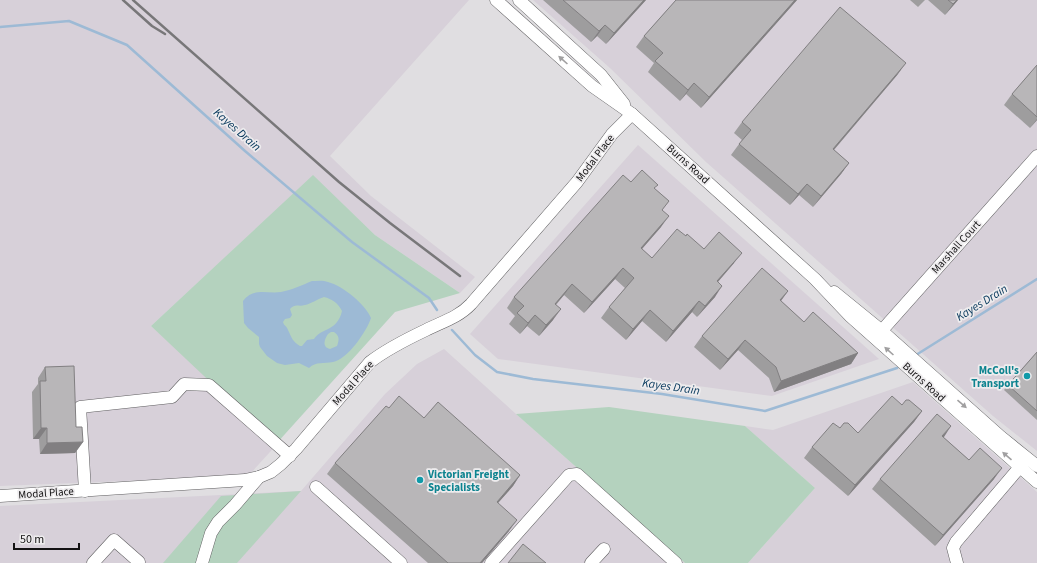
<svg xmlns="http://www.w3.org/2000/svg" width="1037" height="563" font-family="'Source Sans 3',sans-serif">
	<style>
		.built { fill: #d7d0d9 }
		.green { fill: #b4d2be }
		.water { fill: #9dbad5; fill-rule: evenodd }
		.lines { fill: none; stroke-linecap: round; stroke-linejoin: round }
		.stream { stroke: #9dbad5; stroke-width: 2.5 }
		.minor-casing { stroke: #5f5e60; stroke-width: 13 }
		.minor { stroke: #fff; stroke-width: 12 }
		.rail { stroke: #787779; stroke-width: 2.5 }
		.wall { fill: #9e9d9e }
		.shaded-wall { fill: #817f81 }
		.building { fill: #b8b6b8; stroke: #817f81 }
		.oneway { fill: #a1a0a1 }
		.culture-dot { fill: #0f9aa8; stroke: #eeecee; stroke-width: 1.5 }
		.labels { text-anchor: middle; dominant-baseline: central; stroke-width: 3.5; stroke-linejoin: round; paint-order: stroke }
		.street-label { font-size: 11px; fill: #131213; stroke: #eeecee }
		.culture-label { font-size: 11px; font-weight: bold; fill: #0d838f; stroke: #eeecee; text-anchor: end }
		.water-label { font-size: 12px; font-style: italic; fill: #04365a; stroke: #eeecee }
	</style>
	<rect width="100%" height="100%" fill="#e0dee1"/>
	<g class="built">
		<path d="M0,0H469L330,156L371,196L475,277L460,293L375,235L313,176L151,326L280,441L250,474L227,477L0,486Z"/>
		<path d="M533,0H1037V451L993,416L706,162L610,68Z"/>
		<path d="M638,145L879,359L772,396L498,359L470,334Z"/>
		<path d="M444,349L516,414L685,563H0V506L301,491L385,394L417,364Z"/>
		<path d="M913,382L1037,492V563H748L815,488L745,426L773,430Z"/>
	</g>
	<g class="green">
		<path d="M313,175L375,235L460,293L395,312L276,444L151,326Z"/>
		<path d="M609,407L745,426L815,488L748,563H685L516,414Z"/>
		<path d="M301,491L237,563H163L221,496Z"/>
	</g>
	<path class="water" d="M312,281C317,281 323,280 328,282C343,286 365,304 371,318C367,331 347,360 333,362C324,364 316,361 309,368L299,363L285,365L277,363L267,356L260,347L259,344V337L248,328L244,323L243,301C254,287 266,294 281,292C292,290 302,285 312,281ZM324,297C332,299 338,303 342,311C337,332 322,327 314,339L307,340L302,346H300C292,341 292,338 288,330C287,326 284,326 283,322L285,319L290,318L292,315L290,309C295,303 298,307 305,305C311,304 317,299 324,297ZM331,332H334C340,336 339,340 337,346L330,349C322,347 324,340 328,334Z"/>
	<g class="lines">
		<g class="stream">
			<path d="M0,27L69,21L127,45L245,151L352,242L429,298L437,310"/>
			<path d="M452,330L475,355L497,372L533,379L662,394L765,411L897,368"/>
			<path d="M916,355L1037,279"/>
		</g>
		<g class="minor-casing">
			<g id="minor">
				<path d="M496,0L592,86L632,114L815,279L851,317L1037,482"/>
				<path d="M519,0L601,75L624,104"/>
				<path d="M834,292L882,331L1001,437L1037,466"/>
				<path d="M877,336L1037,156"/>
				<path d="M316,487L401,563"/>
				<path d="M85,491L80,407L172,397L184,384L209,385L290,456"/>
				<path d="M0,496L245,480L259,477L271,472L281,464L296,449L370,362C387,349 407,339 426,330C442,322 459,317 471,304L577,182L612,134L632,114"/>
				<path d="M93,563L114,540L139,562L138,563"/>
				<path d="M202,563L211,533L218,522L235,505L259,477"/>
				<path d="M491,563L569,475L577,474L676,563"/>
				<path d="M591,563L604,549"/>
				<path d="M957,563L953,548L956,542L1025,461"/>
			</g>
		</g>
		<use href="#minor" class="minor"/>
		<g class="rail">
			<path d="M123,0L152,26L165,34"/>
			<path d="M133,0L339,182L390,223L460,276"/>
		</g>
	</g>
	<g class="wall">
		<path d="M543,0H646L606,44L597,36L591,42Z"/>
		<path d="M676,0H797L701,108L686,94L680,101L648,72L654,63L636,47L644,36Z"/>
		<path d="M910,0H925L918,7Z"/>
		<path d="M928,0H958L945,15Z"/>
		<path d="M1037,65V120L1030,128L1004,105L1012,94Z"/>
		<path d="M898,74L834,150L849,163L841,174L813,207L799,195L790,205L731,155L742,140L734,133L742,122Z"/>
		<path d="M631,182L655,189L669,201L662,210L661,227L642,249L652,258L686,236L704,249L734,263L718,282L715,297L697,317L692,312L666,342L642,321L626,340L601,318L609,307L625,288L615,279L584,313L564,295L556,305L553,320L539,336L527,326L520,334L509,324L515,316L507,308L514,297Z"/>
		<path d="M788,291L781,301L804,322L858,353L851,364L774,392L769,378L738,350L720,370L694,347L702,336Z"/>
		<path d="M1037,352V420L1004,390L1008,385Z"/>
		<path d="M45,367L76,427L83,442L75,453L40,454L39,439H33L32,392L38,384V378Z"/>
		<path d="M902,405L922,411L914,422L848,496L804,458L812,447L840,428L858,433Z"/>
		<path d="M389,408L424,418L520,475L513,486L498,503L509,531L482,563H428L327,474L335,463Z"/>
		<path d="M943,437L969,460L994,479L935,546L872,489L880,479Z"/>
	</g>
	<g class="shaded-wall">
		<path d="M644,0H646L606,44L614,33Z"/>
		<path d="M795,0H797L701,108L709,97Z"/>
		<path d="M957,0H958L945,15L953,4Z"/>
		<path d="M605,25L597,36L591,42L599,31Z"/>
		<path d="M906,63L898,74L825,160L833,149Z"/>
		<path d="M694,83L686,94L680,101L688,90Z"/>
		<path d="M1037,119V120L1030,128Z"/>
		<path d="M849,163L841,174L813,207L821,196Z"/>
		<path d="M807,184L799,195L790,205L798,194Z"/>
		<path d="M669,216L661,227L633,259L641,248Z"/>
		<path d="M742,253L734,263L709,292L717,281Z"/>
		<path d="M623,268L615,279L584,313L592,302Z"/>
		<path d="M572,284L564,295L547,314L555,304Z"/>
		<path d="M722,286L715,297L697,317L705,306Z"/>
		<path d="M788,291L780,302V300Z"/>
		<path d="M699,301L692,312L666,342L673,331Z"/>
		<path d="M561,309L553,320L539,336L546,325Z"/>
		<path d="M650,310L642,321L626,340L633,329Z"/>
		<path d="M535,315L527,326L520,334L528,323Z"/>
		<path d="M745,340L738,350L720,370L728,359Z"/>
		<path d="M858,353L851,364L774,392L781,381Z"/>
		<path d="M922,411L914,422L848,496L855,485Z"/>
		<path d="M951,426L944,437L934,447L942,436Z"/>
		<path d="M41,428H47L39,439H33Z"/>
		<path d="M83,442L75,453L40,454L47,443Z"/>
		<path d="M1002,468L994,479L935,546L943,535Z"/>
		<path d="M520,475L513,486L489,513L497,502Z"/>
		<path d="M517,520L509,531L482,563H480Z"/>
	</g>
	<g class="building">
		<path d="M563,0H644L614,33L605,25L599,31Z"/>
		<path d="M676,0H795L709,97L694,83L688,90L655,61L663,53L644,36Z"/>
		<path d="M948,0H957L953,4Z"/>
		<path d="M840,7L906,63L833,149L849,163L821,196L807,184L798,194L739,144L751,130L742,122Z"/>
		<path d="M1037,65V117L1012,94Z"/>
		<path d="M642,170L658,185L654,188L669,201L662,210L669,216L641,248L652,258L677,229L686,236L687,234L704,249L719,232L742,253L717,281L722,286L705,306L699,301L673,331L650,310L633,329L609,307L634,278L623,268L592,302L572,284L555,304L561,309L546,325L535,315L528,323L517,313L524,306L514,297L623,175L631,182Z"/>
		<path d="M762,268L788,291L780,300L804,322L813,312L858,353L781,381L776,367L745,340L728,359L702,336Z"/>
		<path d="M1037,352V411L1008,385Z"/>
		<path d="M74,366L76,427H82L83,442L47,443V428H41L40,381H46L45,367Z"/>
		<path d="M399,396L424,418L438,402L520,475L497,502L517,520L480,563H448L335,463L386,406L389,408Z"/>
		<path d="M892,396L902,405L906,400H909L922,411L855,485L812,447L833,423L840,428L844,423H848L858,433Z"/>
		<path d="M937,414L951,426L942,436L969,460L980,448L1002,468L943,535L880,479Z"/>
		<path d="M523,544L546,563H508Z"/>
	</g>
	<defs><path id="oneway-solid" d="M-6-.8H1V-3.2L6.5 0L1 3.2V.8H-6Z"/></defs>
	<g class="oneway">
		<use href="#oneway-solid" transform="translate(563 60) rotate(-138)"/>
		<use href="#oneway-solid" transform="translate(889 351) rotate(-138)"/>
		<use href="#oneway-solid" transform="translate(962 404) rotate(41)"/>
		<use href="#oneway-solid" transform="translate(1007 456) rotate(-139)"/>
	</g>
	<g class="culture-dot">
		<circle cx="1027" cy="376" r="4"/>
		<circle cx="420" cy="480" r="4"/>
	</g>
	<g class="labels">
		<g class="street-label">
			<text transform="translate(595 158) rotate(-53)">Modal Place</text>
			<text transform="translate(688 164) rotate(42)">Burns Road</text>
			<text transform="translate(956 247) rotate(-48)">Marshall Court</text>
			<text transform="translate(924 382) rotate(42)">Burns Road</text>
			<text transform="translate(353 383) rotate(-48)">Modal Place</text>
			<text transform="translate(46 493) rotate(-4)">Modal Place</text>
		</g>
		<g class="culture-label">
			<text x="1019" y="370">McColl's<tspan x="1019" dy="13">Transport</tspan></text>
			<text x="428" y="474" text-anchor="start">Victorian Freight<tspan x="428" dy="13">Specialists</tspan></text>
		</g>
		<g class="water-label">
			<text transform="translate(237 130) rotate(41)">Kayes Drain</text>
			<text transform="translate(982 303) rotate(-32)">Kayes Drain</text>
			<text transform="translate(671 387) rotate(8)">Kayes Drain</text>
		</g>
	</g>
	<path d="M14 543v6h65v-6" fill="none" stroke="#131213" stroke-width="2"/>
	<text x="20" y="543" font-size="12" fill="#131213" stroke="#eeecee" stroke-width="3" paint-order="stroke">50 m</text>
</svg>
